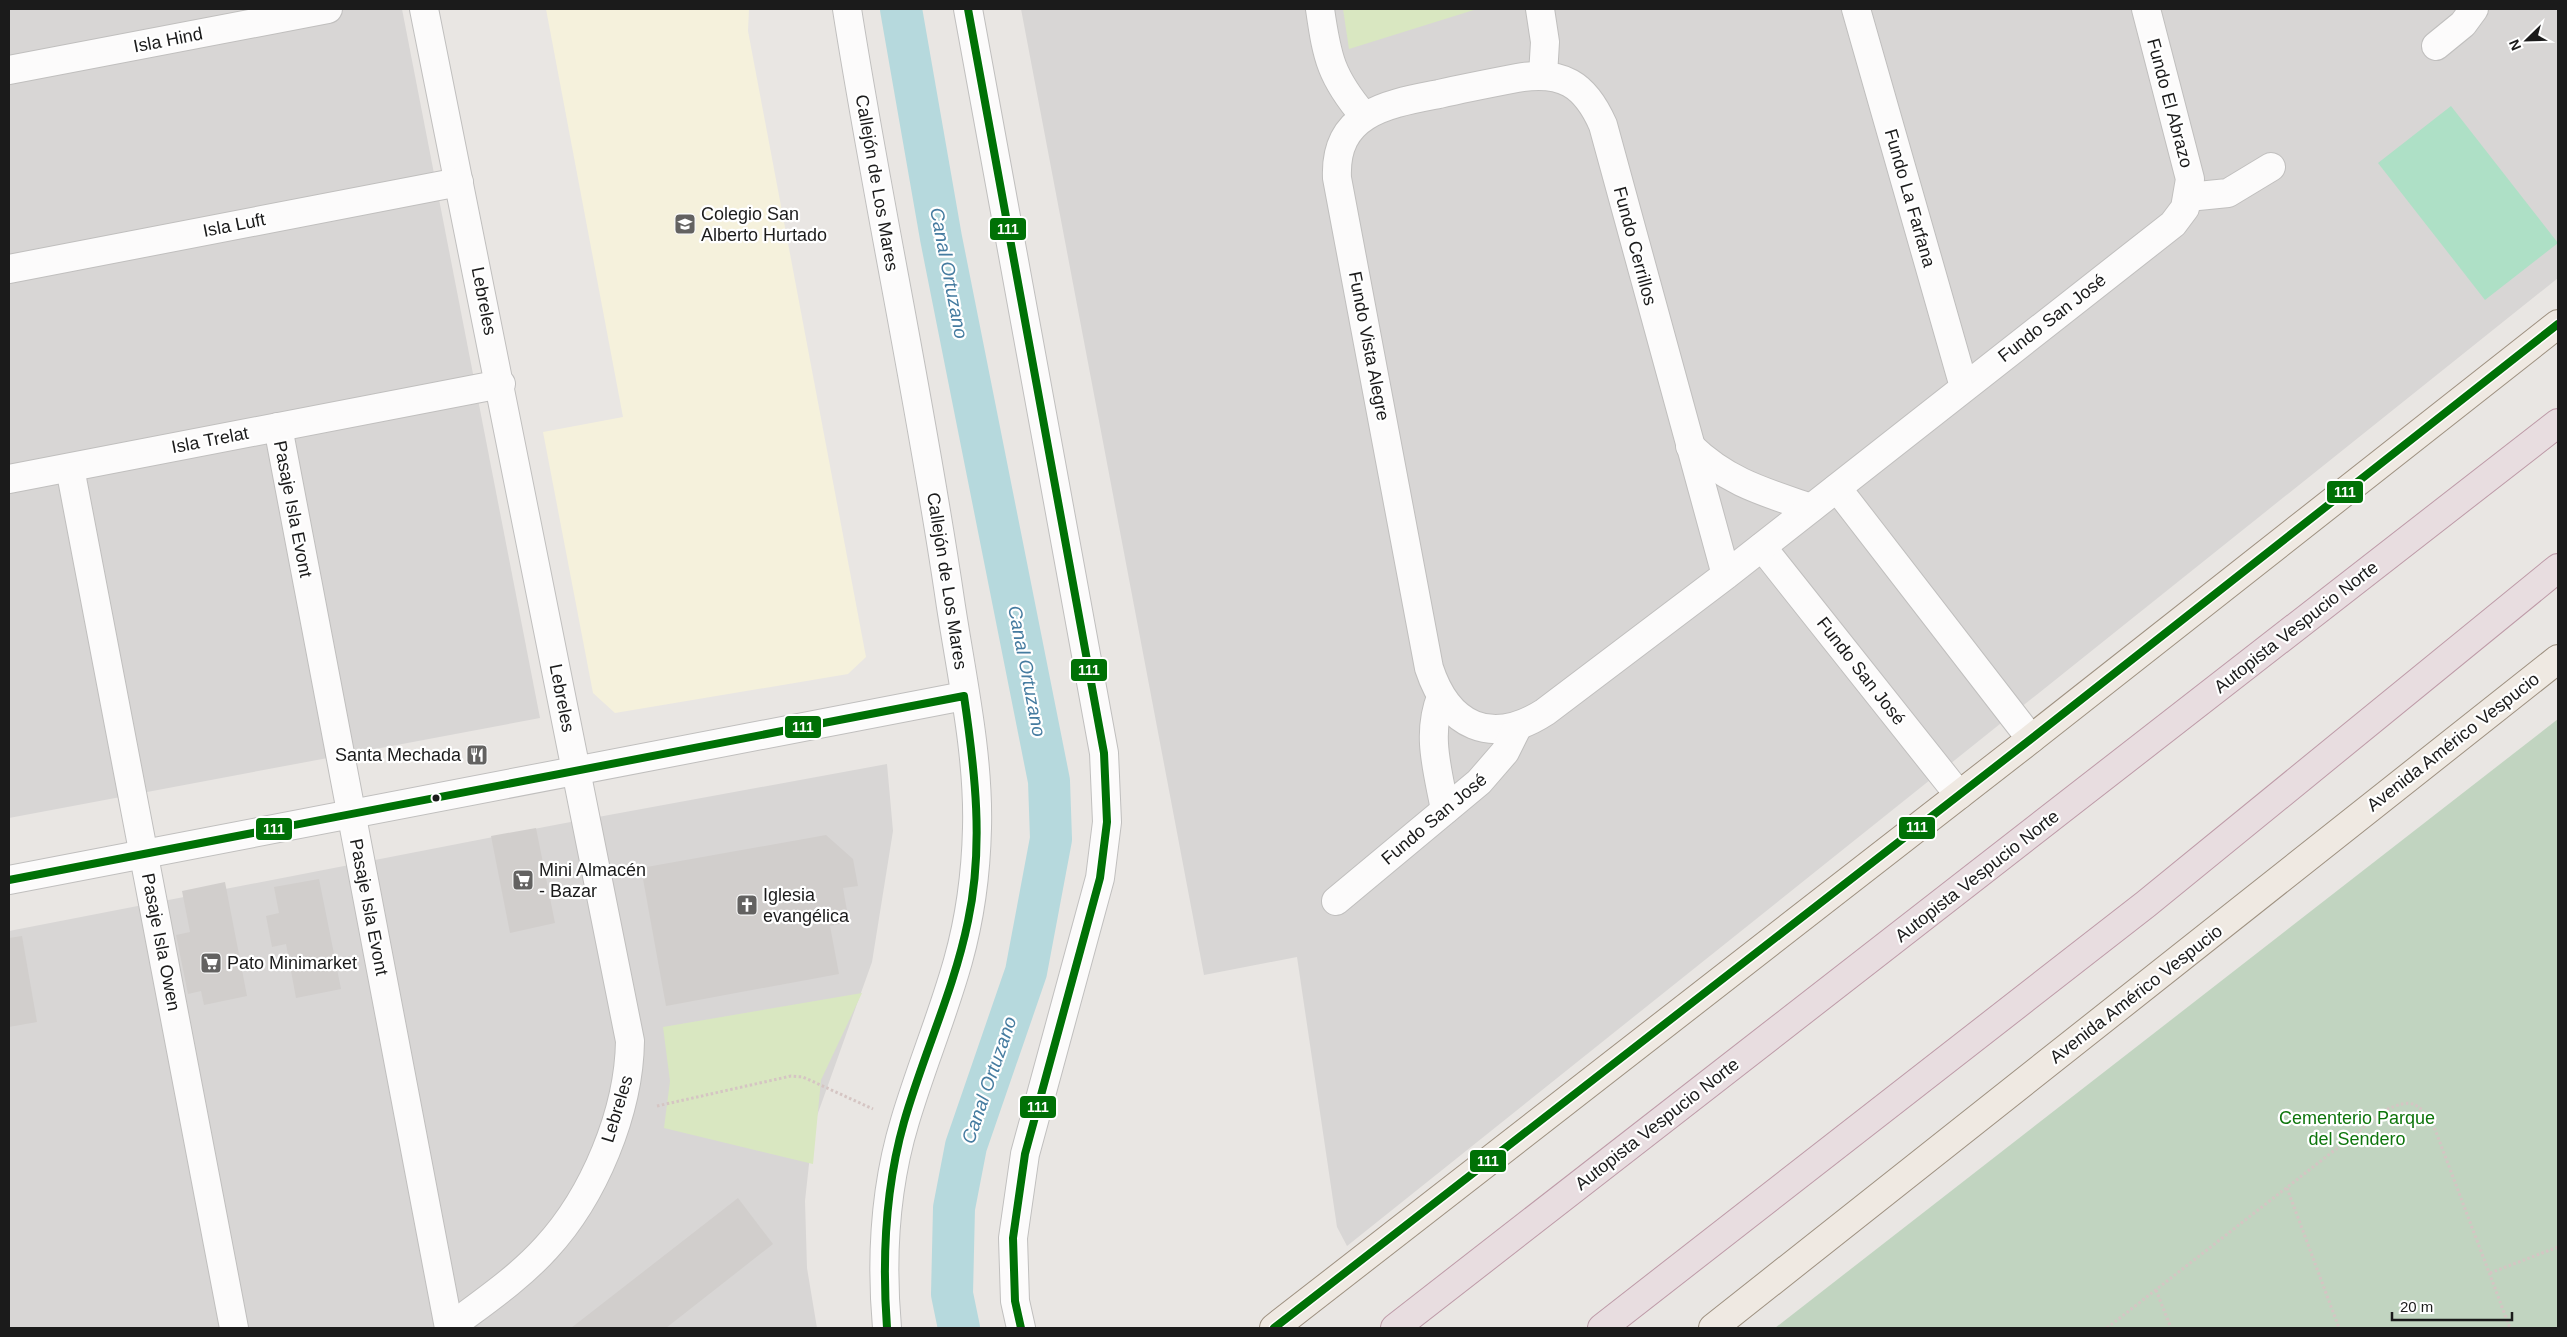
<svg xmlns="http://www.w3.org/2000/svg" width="2567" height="1337" font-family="Helvetica,sans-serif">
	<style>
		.residential { fill: #d8d6d5 }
		.education { fill: #f5f1dc }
		.grass { fill: #d9e7c1 }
		.cemetery { fill: #c1d4c0 }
		.pitch { fill: #aee0c6 }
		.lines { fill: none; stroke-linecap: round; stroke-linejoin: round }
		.canal { stroke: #b6d9dd; stroke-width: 42 }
		.building { fill: #d1cecc }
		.minor-casing { stroke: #c0bfbe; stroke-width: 30 }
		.major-casing { stroke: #9e9181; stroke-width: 30 }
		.highway-casing { stroke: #be9ba8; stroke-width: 30 }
		.path { stroke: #d5c5c3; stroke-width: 3; stroke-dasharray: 2.5 2.5; stroke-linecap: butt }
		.minor { stroke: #fcfbfb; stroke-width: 28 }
		.major { stroke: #efe9e2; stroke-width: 28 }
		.highway { stroke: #e8dde0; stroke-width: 28 }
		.bus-1-casing { stroke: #fff; stroke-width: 11 }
		.bus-1 { stroke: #007106; stroke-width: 8 }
		.bus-dot { fill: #1b1b1b; stroke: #fff; stroke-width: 2 }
		.labels { text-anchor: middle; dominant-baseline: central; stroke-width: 4.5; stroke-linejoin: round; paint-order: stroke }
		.street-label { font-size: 18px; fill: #1b1b1b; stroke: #fff }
		.poi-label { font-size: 18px; fill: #1b1b1b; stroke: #fff; text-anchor: start }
		.park-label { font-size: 18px; fill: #0e750c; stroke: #fff }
		.water-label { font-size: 19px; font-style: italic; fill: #467ca0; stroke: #fff }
		.line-badge { stroke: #fff; stroke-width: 2 }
		.badge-label { font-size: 14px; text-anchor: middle; font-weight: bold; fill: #fff }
	</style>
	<rect width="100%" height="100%" fill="#e9e6e3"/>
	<g class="residential">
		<path d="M9,9H402L540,718L9,818Z"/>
		<path d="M1021,9H2558V278L1347,1246L1337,1227L1297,957L1204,975Z"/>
		<path d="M887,764L893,831L872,962L813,1127L805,1201L807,1268L817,1328H9V931L560,824Z"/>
	</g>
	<path class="education" d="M546,9H749L748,31L866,657L848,674L615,713L593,693L543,432L623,417Z"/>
	<g class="grass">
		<path d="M1343,9H1477L1349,49Z"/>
		<path d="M862,993L821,1080L813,1164L664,1128L670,1081L663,1027Z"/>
	</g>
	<path class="cemetery" d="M2558,719V1328H1775Z"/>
	<path class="pitch" d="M2451,106L2558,243L2485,300L2378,163Z"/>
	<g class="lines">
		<path class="canal" d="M901,9L941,238L1049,781L1051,839L1026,972L966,1146L954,1208L952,1294L959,1328"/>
	</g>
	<g class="building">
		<path d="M536,828L555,923L510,933L491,836Z"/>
		<path d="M826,835L853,859L858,886L843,888L849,922L830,926L839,974L666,1006L641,868Z"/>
		<path d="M319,879L341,989L296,998L286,944L272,947L266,916L279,913L274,887Z"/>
		<path d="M225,882L247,996L204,1005L201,991L188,994L176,935L190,932L182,891Z"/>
		<path d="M22,936L37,1022L9,1027V938Z"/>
		<path d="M738,1198L773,1244L666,1328H571Z"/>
	</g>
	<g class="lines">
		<g class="minor-casing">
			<g id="minor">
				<path d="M424,9L630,1041C629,1112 594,1196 546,1248C518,1279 482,1303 449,1328"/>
				<path d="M847,9C878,206 921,402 950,600C961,674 979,753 977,828C976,873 970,918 958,961C943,1015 921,1067 905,1121C885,1187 881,1260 887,1328"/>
				<path d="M968,9L1104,753L1107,822L1100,878L1025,1154L1013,1238L1015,1301L1021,1328"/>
				<path d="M1320,9C1327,58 1331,77 1364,116"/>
				<path d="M1540,9L1545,42L1543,75"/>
				<path d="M1856,9L1964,387"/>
				<path d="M2436,46L2463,24L2474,9"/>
				<path d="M9,70L328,9"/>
				<path d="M2188,197L2228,193L2271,167"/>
				<path d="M9,269L459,182"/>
				<path d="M278,427L449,1328"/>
				<path d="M1690,446C1727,482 1764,492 1811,508"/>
				<path d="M70,468L234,1328"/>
				<path d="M9,479L501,384"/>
				<path d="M1837,488L2031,739"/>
				<path d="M1762,547L1959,795"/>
				<path d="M1726,575L1603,125C1585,84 1562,70 1517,78C1491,83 1465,88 1439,94C1388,104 1334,112 1337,178L1429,668C1448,726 1491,747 1545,712L1726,575L2173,224L2185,208L2190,179L2146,9"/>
				<path d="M1441,697C1426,735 1438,771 1445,810"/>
				<path d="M9,880L964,696"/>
				<path d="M1336,901L1479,782L1505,752L1518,726"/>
			</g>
		</g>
		<g class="major-casing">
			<g id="major">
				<path d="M1274,1328L2031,739L2558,324"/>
				<path d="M1713,1328L2558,659"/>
			</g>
		</g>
		<g class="highway-casing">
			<g id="highway">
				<path d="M1395,1328L2558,423"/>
				<path d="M1602,1328L2146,904L2558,568"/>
			</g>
		</g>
		<g class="path">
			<path d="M657,1106L791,1076L803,1077L873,1109"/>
			<path d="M2287,1188L2339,1328"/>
			<path d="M2490,1273L2558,1247"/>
			<path d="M2156,1290L2171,1328"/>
			<path d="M2107,1328L2386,1110C2411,1098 2418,1102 2433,1124L2510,1328"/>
		</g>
		<use href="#minor" class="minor"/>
		<use href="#major" class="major"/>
		<use href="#highway" class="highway"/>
		<g class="bus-1-casing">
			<g id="bus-1">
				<path d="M968,9L1104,753L1107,822L1100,878L1025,1154L1013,1238L1015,1301L1021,1328"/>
				<path d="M9,880L964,696C975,771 984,846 968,921C954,990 923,1055 904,1122C885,1189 882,1259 887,1328"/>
				<path d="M1274,1328L2031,739L2558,324"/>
			</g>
		</g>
		<use href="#bus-1" class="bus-1"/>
	</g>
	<defs>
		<g id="school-square" transform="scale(1.125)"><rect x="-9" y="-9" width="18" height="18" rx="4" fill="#636261" stroke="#fff"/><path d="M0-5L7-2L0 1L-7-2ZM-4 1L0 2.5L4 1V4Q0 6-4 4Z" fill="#fff"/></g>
		<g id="restaurant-square" transform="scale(1.125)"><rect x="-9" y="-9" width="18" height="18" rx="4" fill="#636261" stroke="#fff"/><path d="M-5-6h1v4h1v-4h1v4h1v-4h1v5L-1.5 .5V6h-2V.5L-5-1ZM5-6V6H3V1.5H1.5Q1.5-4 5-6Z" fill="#fff"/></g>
		<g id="supermarket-square" transform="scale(1.125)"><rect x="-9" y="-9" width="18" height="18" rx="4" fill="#636261" stroke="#fff"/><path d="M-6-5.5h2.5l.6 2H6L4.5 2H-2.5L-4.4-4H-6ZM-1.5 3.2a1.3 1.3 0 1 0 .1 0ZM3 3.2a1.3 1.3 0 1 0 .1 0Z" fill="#fff"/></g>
		<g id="church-square" transform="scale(1.125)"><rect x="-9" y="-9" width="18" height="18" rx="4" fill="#636261" stroke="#fff"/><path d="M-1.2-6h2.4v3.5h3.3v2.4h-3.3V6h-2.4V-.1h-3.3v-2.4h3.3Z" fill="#fff"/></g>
	</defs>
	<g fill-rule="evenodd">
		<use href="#school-square" x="685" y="224"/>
		<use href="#restaurant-square" x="477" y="755"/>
		<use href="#supermarket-square" x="523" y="880"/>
		<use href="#church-square" x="747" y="905"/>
		<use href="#supermarket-square" x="211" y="963"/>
	</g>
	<circle class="bus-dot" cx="436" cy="798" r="4.5"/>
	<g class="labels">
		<g class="street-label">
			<text transform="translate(168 40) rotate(-11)">Isla Hind</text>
			<text transform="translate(2170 103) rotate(75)">Fundo El Abrazo</text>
			<text transform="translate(877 183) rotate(80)">Callejón de Los Mares</text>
			<text transform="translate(1910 198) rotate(74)">Fundo La Farfana</text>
			<text transform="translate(234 225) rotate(-11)">Isla Luft</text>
			<text transform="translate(1635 246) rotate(75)">Fundo Cerrillos</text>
			<text transform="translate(484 301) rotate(79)">Lebreles</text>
			<text transform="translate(2052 318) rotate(-38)">Fundo San José</text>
			<text transform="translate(1369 346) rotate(79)">Fundo Vista Alegre</text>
			<text transform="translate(210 440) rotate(-11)">Isla Trelat</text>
			<text transform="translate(293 509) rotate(79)">Pasaje Isla Evont</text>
			<text transform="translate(947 581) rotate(81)">Callejón de Los Mares</text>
			<text transform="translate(2296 627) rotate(-38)">Autopista Vespucio Norte</text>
			<text transform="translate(1861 671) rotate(52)">Fundo San José</text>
			<text transform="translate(562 698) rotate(79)">Lebreles</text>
			<text transform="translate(2453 742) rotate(-38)">Avenida Américo Vespucio</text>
			<text transform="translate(1434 819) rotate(-40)">Fundo San José</text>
			<text transform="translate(1977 876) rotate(-38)">Autopista Vespucio Norte</text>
			<text transform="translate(369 907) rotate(79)">Pasaje Isla Evont</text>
			<text transform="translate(161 942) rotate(79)">Pasaje Isla Owen</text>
			<text transform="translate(2136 994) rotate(-38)">Avenida Américo Vespucio</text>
			<text transform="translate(617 1109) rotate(-73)">Lebreles</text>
			<text transform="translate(1657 1124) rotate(-38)">Autopista Vespucio Norte</text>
		</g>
		<g class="poi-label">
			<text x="701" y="214">Colegio San<tspan x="701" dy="21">Alberto Hurtado</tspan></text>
			<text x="461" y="755" text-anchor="end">Santa Mechada</text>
			<text x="539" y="870">Mini Almacén<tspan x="539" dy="21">- Bazar</tspan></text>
			<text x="763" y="895">Iglesia<tspan x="763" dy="21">evangélica</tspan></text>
			<text x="227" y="963">Pato Minimarket</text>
		</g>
		<g class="park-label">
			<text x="2357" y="1118">Cementerio Parque<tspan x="2357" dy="21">del Sendero</tspan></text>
		</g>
		<g class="water-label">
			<text transform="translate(949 273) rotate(79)">Canal Ortuzano</text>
			<text transform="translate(1027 671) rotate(79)">Canal Ortuzano</text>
			<text transform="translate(989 1080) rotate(-71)">Canal Ortuzano</text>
		</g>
	</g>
	<g class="line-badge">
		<rect x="989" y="217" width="38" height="24" rx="5" fill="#007106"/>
		<rect x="2326" y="480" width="38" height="24" rx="5" fill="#007106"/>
		<rect x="1070" y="658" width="38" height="24" rx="5" fill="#007106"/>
		<rect x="784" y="715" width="38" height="24" rx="5" fill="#007106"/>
		<rect x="1898" y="816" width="38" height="24" rx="5" fill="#007106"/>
		<rect x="255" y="817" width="38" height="24" rx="5" fill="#007106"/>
		<rect x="1019" y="1095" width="38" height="24" rx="5" fill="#007106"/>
		<rect x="1469" y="1149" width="38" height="24" rx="5" fill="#007106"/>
	</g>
	<g class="badge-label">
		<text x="1008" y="234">111</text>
		<text x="2345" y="497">111</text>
		<text x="1089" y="675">111</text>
		<text x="803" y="732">111</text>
		<text x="1917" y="832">111</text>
		<text x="274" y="834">111</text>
		<text x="1038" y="1112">111</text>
		<text x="1488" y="1166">111</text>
	</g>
	<rect width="2567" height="1337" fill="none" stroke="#1b1b1b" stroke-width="20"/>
	<g transform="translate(2527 40) rotate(247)" stroke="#ffffff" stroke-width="4" paint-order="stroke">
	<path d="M0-4L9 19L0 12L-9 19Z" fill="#1b1b1b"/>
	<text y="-8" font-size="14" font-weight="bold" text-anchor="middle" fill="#1b1b1b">N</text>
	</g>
	<path d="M2392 1312v8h120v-8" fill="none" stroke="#1b1b1b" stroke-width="2.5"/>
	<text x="2400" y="1312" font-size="15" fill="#1b1b1b" stroke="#ffffff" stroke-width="4" paint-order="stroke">20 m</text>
</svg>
